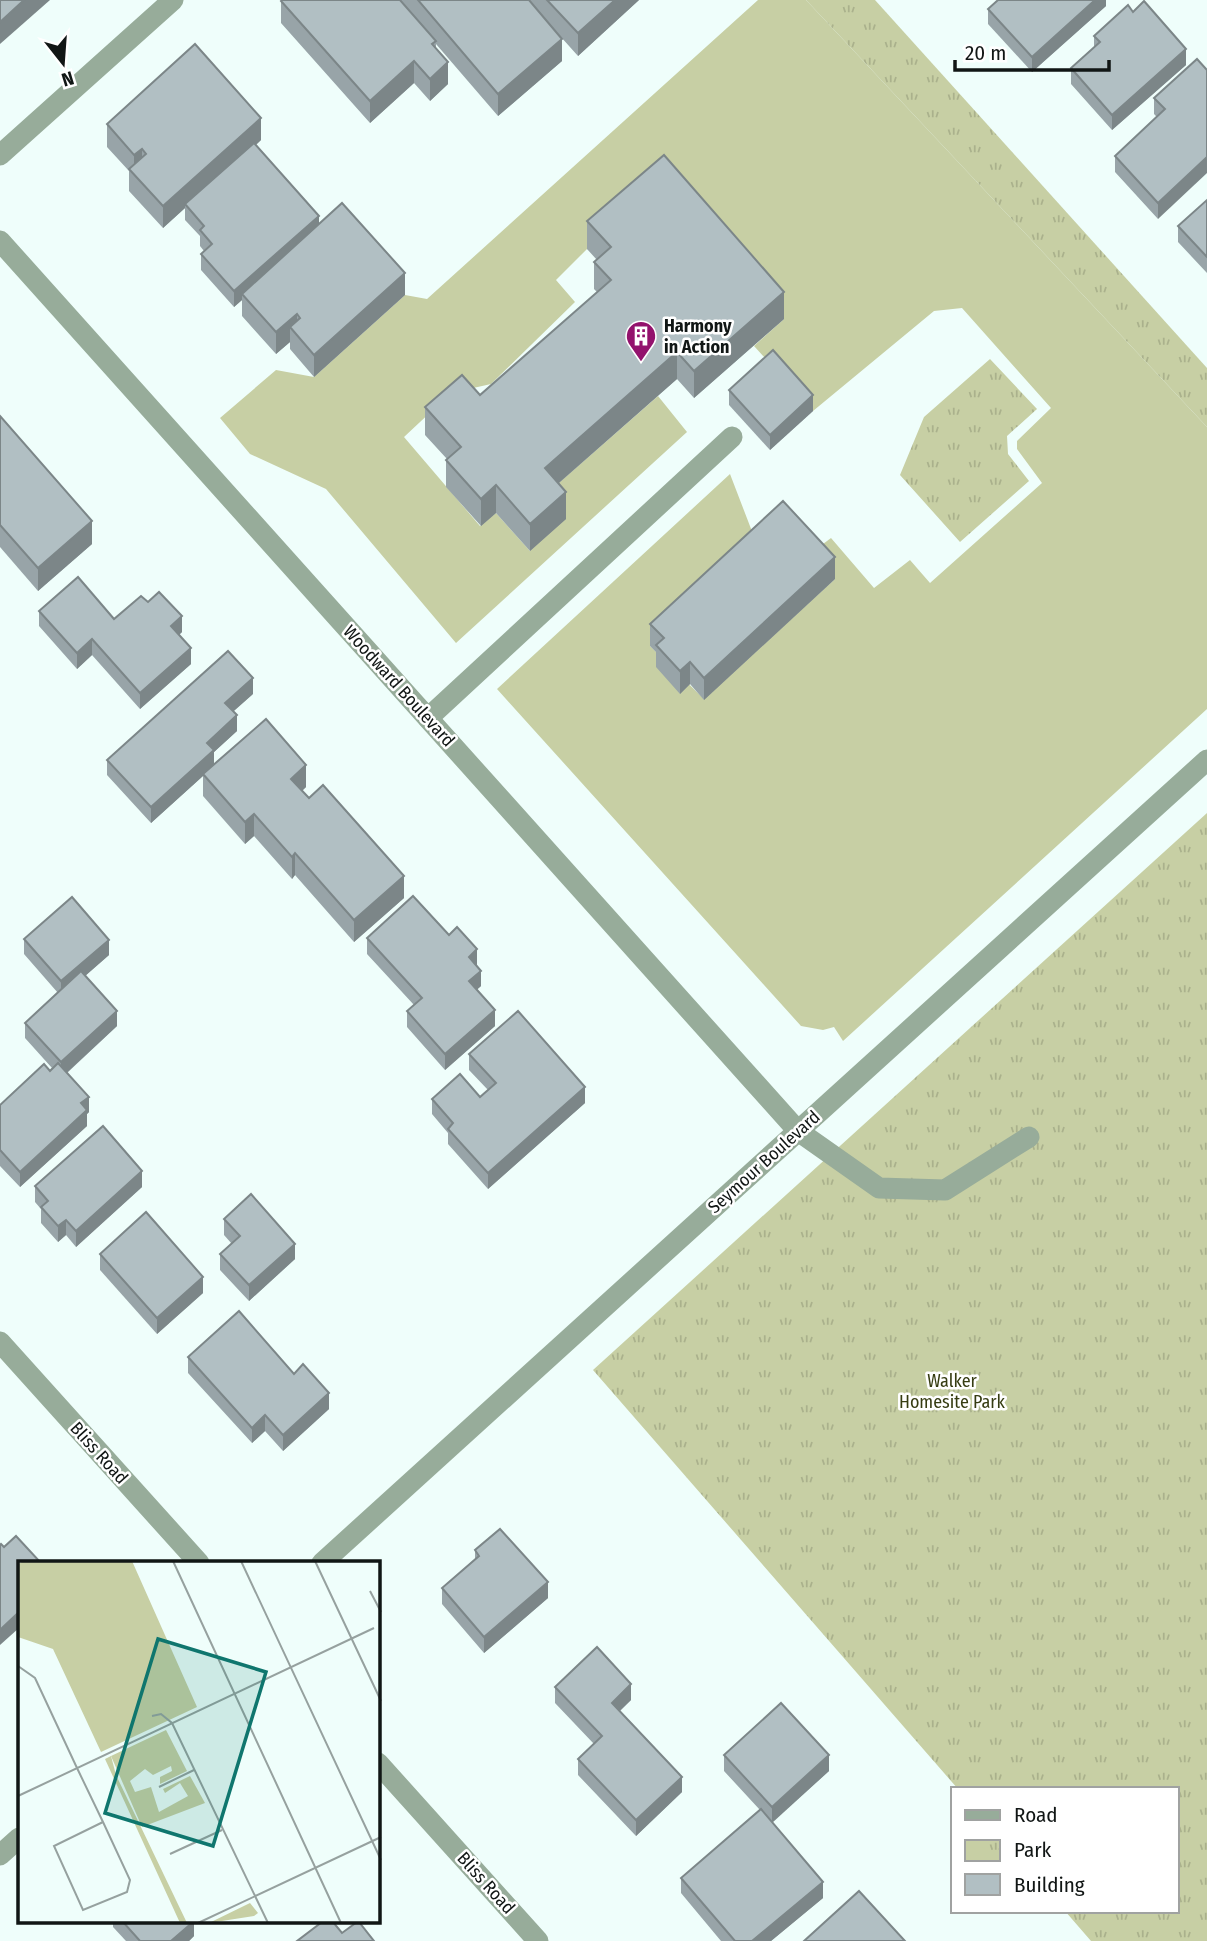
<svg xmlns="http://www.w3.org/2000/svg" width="1207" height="1941" font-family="'Fira Sans Condensed',sans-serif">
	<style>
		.green { fill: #c7cfa4 }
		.park { fill: url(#park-tufts) }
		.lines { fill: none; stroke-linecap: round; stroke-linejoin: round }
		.lane { stroke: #97ac9a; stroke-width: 21 }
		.street { stroke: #97ac9a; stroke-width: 21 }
		.wall { fill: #98a4a8 }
		.shaded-wall { fill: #7c8688 }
		.building { fill: #b1bfc3; stroke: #7c8688; stroke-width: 2 }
		.labels { text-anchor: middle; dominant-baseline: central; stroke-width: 5; stroke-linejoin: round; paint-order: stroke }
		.poi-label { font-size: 18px; font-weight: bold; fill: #111615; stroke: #fff; text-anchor: start }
		.street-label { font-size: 18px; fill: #111615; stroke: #fff }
		.park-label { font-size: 18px; fill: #363c12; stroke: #fff }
		.inset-road { fill: none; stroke: #96a19f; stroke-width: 2 }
		.view { fill: #0f766e; fill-opacity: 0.15; stroke: #0f766e; stroke-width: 3.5 }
		.inset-edge { fill: none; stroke: #111615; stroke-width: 3.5 }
	</style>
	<defs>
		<pattern id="park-tufts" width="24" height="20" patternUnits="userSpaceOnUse" patternTransform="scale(1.75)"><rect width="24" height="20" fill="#c7cfa4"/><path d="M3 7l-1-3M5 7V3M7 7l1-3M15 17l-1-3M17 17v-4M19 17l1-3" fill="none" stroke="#aab18c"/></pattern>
	</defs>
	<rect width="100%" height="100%" fill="#effefb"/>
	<path class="green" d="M758,0H806L1207,427V709L843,1041L834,1027L823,1030L801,1026L497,689L730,474L758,547L650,646L704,699L835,579L811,553L831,538L874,588L910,560L930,583L1042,483L1017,449V441L1051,408L962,308L934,311L813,411L754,346L784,319L587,249L556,280L575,302L491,384L451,393L404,437L480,526L496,513L530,551L545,495L658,396L687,432L456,643L326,489L250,454L220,418L276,370L314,377L405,295L427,299Z"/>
	<g class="park">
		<path d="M806,0H875L1207,368V427Z"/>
		<path d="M990,359L1037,409L1007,436L1008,454L1029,481L960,542L900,475L924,417Z"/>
		<path d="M1207,813V1941H1091L1065,1911H1177V1789H958L593,1370Z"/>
	</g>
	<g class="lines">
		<g class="lane">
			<path d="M428,718L732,437"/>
			<path d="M798,1131L879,1188L945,1190L1029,1137"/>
		</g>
		<g class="street">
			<path d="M0,155L173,0"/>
			<path d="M0,241L798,1131"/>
			<path d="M0,1342L199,1563"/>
			<path d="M322,1563L1207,760"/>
			<path d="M378,1763L538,1941"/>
			<path d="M0,1855L19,1838"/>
		</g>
	</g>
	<g class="wall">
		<path d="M282,0H639L578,56L552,27L562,61L498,116L436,44V49L448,84L430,101L414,83L370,123L281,23V1Z"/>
		<path d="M1106,0V6L1032,72L988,24V9Z"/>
		<path d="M1133,12L1186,65L1112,130L1071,84V68L1094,47V36Z"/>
		<path d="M1197,59L1158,219L1115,172V156L1157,117L1154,114V98Z"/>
		<path d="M107,124L261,140L256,145L319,224L405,295L314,377L290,349V342L276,354L242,316V300L234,307L201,270V254L204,251L200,246V236L185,220V208L163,228L129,191V171L107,147Z"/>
		<path d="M1207,200V273L1178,242V226Z"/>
		<path d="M587,221L784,319L694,398L677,379L559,483L566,519L530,551L496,513L481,526L446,487V460L447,459L425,435V407L480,395L597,292L594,289V262L597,260L587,249Z"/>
		<path d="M729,390L813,411L770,450L729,405Z"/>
		<path d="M0,416L92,544L38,591L0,547Z"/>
		<path d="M835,579L704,700L690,684L680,694L656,667V652L650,646V624Z"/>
		<path d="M148,602L182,632L179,635L191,664L140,709L92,655L77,669L39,626V611L114,619Z"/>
		<path d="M253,694L233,711L237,731L214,752V765L306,787L302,791L404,898L354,942L295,875L292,879L254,836L245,844L203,796V776L151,823L107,775V760Z"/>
		<path d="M367,938L477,965L476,966L481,986L476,990L495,1026L445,1070L407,1027V1011L414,1005L367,954Z"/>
		<path d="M24,939L109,955L85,976L117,1026L67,1073L89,1112L87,1114V1126L20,1187L0,1166V1105L52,1068L25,1038V1023L58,993L24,954Z"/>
		<path d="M469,1054L585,1103L488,1189L448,1144V1133L432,1114V1099L480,1097L488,1090L469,1070Z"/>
		<path d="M35,1186L142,1187L76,1247L66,1235L58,1242L41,1223V1209L35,1202Z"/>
		<path d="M224,1219L295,1259L249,1301L220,1270V1254L232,1244L224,1235Z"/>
		<path d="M100,1254L203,1293L157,1334L100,1270Z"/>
		<path d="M188,1357L294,1374L329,1409L283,1451L265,1431L252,1443L188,1373Z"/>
		<path d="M475,1550L548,1598L484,1653L442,1604V1588L475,1559Z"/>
		<path d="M555,1687L631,1700L620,1711L682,1792L636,1836L578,1775V1759L594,1744L555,1703Z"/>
		<path d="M724,1755L829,1771L772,1822L823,1898L771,1941H721L681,1893V1878L760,1810L724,1771Z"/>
		<path d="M113,1922H194V1936L189,1941H126L113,1927Z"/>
	</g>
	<g class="shaded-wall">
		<path d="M24,0H50L0,44V22Z"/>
		<path d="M615,0H639L578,56V33Z"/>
		<path d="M1095,0H1106V6L1032,72V57Z"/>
		<path d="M562,39V61L498,116V94Z"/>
		<path d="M1186,49V65L1112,130V115Z"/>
		<path d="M414,61V83L370,123V101Z"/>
		<path d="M448,62V84L430,101V79Z"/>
		<path d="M261,118V140L187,206L185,204V208L163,228V206Z"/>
		<path d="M142,149V171L134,174V155Z"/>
		<path d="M1207,157V173L1158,219V203Z"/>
		<path d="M319,216V232L242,294V300L234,307V291Z"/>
		<path d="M405,273V295L314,377V355Z"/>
		<path d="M784,292V319L694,398V371Z"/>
		<path d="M297,314V335L290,327V342L276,354V332Z"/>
		<path d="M677,352V379L545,495V468Z"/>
		<path d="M813,395V411L770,450V435Z"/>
		<path d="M496,485V513L481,526V499Z"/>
		<path d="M566,492V519L530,551V524Z"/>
		<path d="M92,521V544L38,591V568Z"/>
		<path d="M835,557V579L704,700V678Z"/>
		<path d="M182,616V632L171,642V626Z"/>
		<path d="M92,639V655L77,669V653Z"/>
		<path d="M191,648V664L140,709V693Z"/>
		<path d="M690,662V684L680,694V671Z"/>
		<path d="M253,678V694L225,719V703Z"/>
		<path d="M237,715V731L214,752V766L151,823V807L207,743Z"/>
		<path d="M306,765V787L291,801V779Z"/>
		<path d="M254,814V836L245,844V822Z"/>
		<path d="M295,853V875L292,879V857Z"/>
		<path d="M404,876V898L354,942V920Z"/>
		<path d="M109,940V955L61,997V981Z"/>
		<path d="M477,949V965L469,973V957Z"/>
		<path d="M481,971V986L469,997V981Z"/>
		<path d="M495,1010V1026L445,1070V1054Z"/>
		<path d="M117,1011V1026L61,1078V1062Z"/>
		<path d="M585,1087V1103L488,1189V1173Z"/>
		<path d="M89,1097V1112L87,1114V1126L20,1187V1172L81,1103Z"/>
		<path d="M142,1171V1187L76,1247V1231Z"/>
		<path d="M66,1220V1235L58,1242V1226Z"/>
		<path d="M295,1244V1259L249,1301V1285Z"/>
		<path d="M203,1277V1293L157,1334V1318Z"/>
		<path d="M329,1393V1409L283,1451V1435Z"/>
		<path d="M265,1415V1431L252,1443V1428Z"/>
		<path d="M548,1582V1598L484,1653V1637Z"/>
		<path d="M19,1612V1628L0,1645V1630Z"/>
		<path d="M631,1684V1700L612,1718V1703Z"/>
		<path d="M829,1755V1771L772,1823V1807Z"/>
		<path d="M682,1777V1792L636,1836V1820Z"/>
		<path d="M823,1882V1898L771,1941H752Z"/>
		<path d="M193,1922H194V1936L189,1941H171Z"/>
	</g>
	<g class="building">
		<path d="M0,0H24L0,22Z"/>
		<path d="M282,0H400L436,41L432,44L448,62L430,79L414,61L370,101L281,1Z"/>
		<path d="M418,0H529L562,39L498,94Z"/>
		<path d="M547,0H615L578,33Z"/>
		<path d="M998,0H1095L1032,57L988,9Z"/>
		<path d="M1144,1L1186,49L1112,115L1071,68L1100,42L1094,36L1128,5L1133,12Z"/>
		<path d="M195,44L261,118L163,206L129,169L146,154L142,149L134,155L107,124Z"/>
		<path d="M1197,59L1207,70V157L1158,203L1115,156L1165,109L1154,98Z"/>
		<path d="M254,143L319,216L234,291L201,254L212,244L200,230L204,226L185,204Z"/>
		<path d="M664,155L784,292L694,371L677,352L545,468L566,492L530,524L496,485L481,499L446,460L461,447L425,407L462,375L480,395L611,280L594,262L611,247L587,221Z"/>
		<path d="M1207,200V257L1178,226Z"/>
		<path d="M342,203L405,273L314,355L290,327L300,318L297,314L276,332L242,294Z"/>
		<path d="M773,350L813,395L770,435L729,390Z"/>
		<path d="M0,416L92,521L38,568L0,525Z"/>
		<path d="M783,501L835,557L704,678L690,662L680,671L656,645L664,638L650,624Z"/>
		<path d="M78,577L114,619L141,596L148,602L159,592L182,616L171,626L191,648L140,693L92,639L77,653L39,611Z"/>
		<path d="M228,651L253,678L225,703L237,715L207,743L214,750L151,807L107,760Z"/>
		<path d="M266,719L306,765L291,779L309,798L323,785L404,876L354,920L295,853L292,857L254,814L245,822L203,774Z"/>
		<path d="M413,896L449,935L457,927L477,949L469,957L481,971L469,981L495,1010L445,1054L407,1011L422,998L367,938Z"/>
		<path d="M72,897L109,940L61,981L24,939Z"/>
		<path d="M81,971L117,1011L61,1062L25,1023Z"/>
		<path d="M518,1011L585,1087L488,1173L448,1129L453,1123L432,1099L460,1074L480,1097L496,1083L469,1054Z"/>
		<path d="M58,1063L89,1097L81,1103L87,1110L20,1172L0,1150V1105L44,1064L50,1071Z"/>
		<path d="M103,1126L142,1171L76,1231L66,1220L58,1226L41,1207L48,1201L35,1186Z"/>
		<path d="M251,1194L295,1244L249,1285L220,1254L240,1236L224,1219Z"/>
		<path d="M146,1212L203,1277L157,1318L100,1254Z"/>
		<path d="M239,1311L294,1374L303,1364L329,1393L283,1435L265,1415L252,1428L188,1357Z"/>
		<path d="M500,1529L548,1582L484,1637L442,1588L479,1556L475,1550Z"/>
		<path d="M16,1536L41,1563H19V1612L0,1630V1545L1,1544L4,1547Z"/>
		<path d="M597,1647L631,1684L612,1703L682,1777L636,1820L578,1759L602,1736L555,1687Z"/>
		<path d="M781,1703L829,1755L772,1807L724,1755Z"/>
		<path d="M761,1809L823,1882L752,1941H735L681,1878Z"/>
		<path d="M859,1891L905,1941H804Z"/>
		<path d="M123,1922H193L171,1941H140Z"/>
		<path d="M322,1922H333L342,1933L357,1922H359L374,1941H297Z"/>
	</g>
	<defs>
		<g id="building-pin" transform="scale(1.575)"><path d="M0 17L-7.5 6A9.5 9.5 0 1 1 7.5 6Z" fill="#93126d" stroke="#fff"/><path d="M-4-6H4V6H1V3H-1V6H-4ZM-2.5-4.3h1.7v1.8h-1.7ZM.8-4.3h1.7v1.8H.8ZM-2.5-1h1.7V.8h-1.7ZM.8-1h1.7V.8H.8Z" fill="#fff"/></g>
	</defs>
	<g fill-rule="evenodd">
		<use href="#building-pin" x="641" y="336"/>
	</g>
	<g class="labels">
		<g class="poi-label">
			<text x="664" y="326">Harmony<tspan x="664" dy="21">in Action</tspan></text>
		</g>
		<g class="street-label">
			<text transform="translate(399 686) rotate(48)">Woodward Boulevard</text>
			<text transform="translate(764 1162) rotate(-42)">Seymour Boulevard</text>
			<text transform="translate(99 1453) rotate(48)">Bliss Road</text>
			<text transform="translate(486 1883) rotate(48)">Bliss Road</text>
		</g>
		<g class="park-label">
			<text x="952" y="1381">Walker<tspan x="952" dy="21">Homesite Park</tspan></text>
		</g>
	</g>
	<g transform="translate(18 1561)">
		<rect width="362" height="362" fill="#effefb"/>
		<path d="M148,169L169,210L142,223V216L154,210L153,205L135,214L127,208L112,220L117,231L133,226L141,251L170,235L162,222L147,232L145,228L172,215L187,242L124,266L93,195ZM232,342L240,352L236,355L191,362Z" fill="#c7cfa4"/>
		<path d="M6,0H114L179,146L83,191L35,88L0,76V3ZM93,195L98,214L169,362H162L87,198Z" fill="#c7cfa4"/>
		<path class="inset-road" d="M155,0L323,362M223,0L363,299M297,0L363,140M352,30L363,51M0,105L17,117L59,207L85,261L112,319L109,331L65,349L36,285L85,261M134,155L143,153L154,162L250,362M141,226L176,209M0,235L356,67M152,293L204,269M180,362L363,276"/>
		<path class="view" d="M140,78L248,111L195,285L87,252Z"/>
		<rect width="362" height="362" class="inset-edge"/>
	</g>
	<rect x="951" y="1787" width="228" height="126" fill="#ffffff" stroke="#a0a2a1" stroke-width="2"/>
	<rect x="965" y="1810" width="35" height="10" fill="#97ac9a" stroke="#a0a2a1" stroke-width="2"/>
	<text x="1014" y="1822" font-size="21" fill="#111615">Road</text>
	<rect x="965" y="1840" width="35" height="21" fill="url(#park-tufts)" stroke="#a0a2a1" stroke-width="2"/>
	<text x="1014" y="1857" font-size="21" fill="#111615">Park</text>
	<rect x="965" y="1874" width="35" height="21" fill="#b1bfc3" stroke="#a0a2a1" stroke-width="2"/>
	<text x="1014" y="1892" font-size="21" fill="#111615">Building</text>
	<g transform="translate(63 63) rotate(163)" stroke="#ffffff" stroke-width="5" paint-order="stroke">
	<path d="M0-5L12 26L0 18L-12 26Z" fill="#111615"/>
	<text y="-10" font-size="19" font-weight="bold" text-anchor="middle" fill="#111615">N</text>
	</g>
	<path d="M955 60v10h154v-10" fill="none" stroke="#111615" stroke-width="3.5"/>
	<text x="965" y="60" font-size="21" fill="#111615" stroke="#ffffff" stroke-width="5" paint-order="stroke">20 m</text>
</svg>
